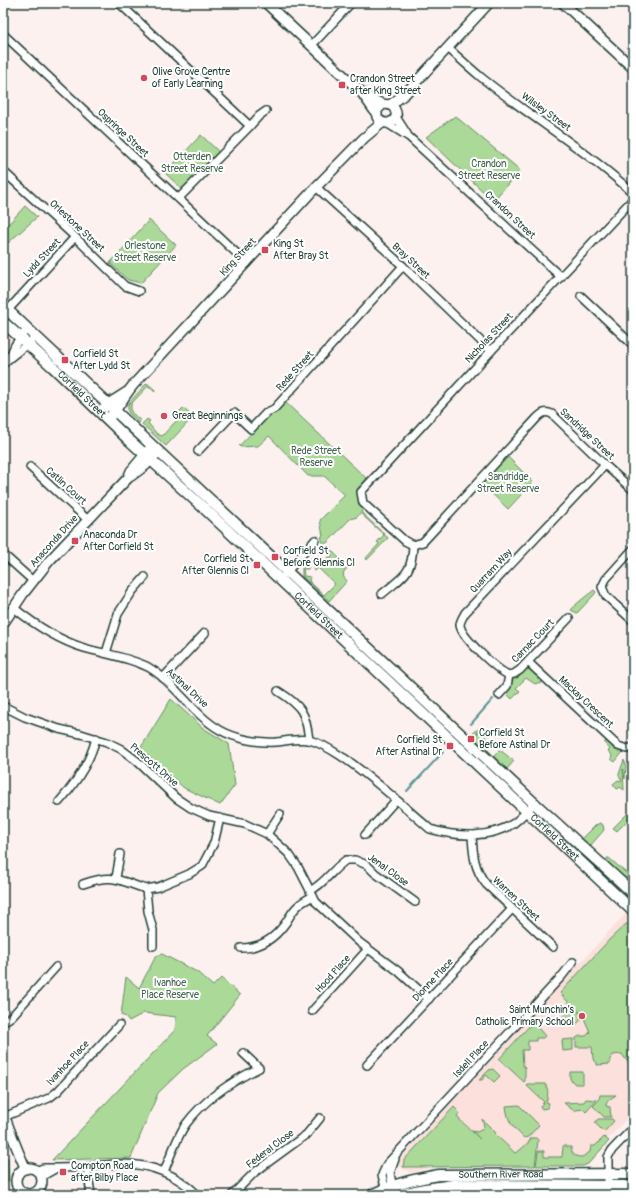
<svg xmlns="http://www.w3.org/2000/svg" width="636" height="1198" font-family="Pangolin,sans-serif">
	<style>
		.built { fill: #fbe0dc }
		.green { fill: #abd998; stroke: #658b66 }
		.lines { fill: none; stroke-linecap: round; stroke-linejoin: round }
		.stream { stroke: #5a9698; stroke-width: 2 }
		.minor-casing { stroke: #1f3d34; stroke-width: 10 }
		.secondary-casing { stroke: #1f3d34; stroke-width: 12 }
		.primary-casing { stroke: #1f3d34; stroke-width: 13 }
		.minor { stroke: #fff; stroke-width: 7 }
		.secondary { stroke: #fff; stroke-width: 9 }
		.primary { stroke: #fff; stroke-width: 10 }
		.poi-dot { fill: #d1495b; stroke: #fff; stroke-width: 1.5 }
		.labels { text-anchor: middle; dominant-baseline: central; stroke-width: 4; stroke-linejoin: round; paint-order: stroke }
		.poi-label { font-size: 10px; fill: #1f3d34; stroke: #fff; text-anchor: start }
		.street-label { font-size: 10px; fill: #1f3d34; stroke: #fff }
		.park-label { font-size: 10px; fill: #42644d; stroke: #fff }
	</style>
	<rect width="100%" height="100%" fill="#fdf1ef"/>
	<filter id="ink" filterUnits="userSpaceOnUse"><feTurbulence type="fractalNoise" baseFrequency=".025" numOctaves="2"/><feDisplacementMap in="SourceGraphic" scale="8" xChannelSelector="R" yChannelSelector="G"/><feConvolveMatrix kernelMatrix="1 2 1 2 8 2 1 2 1" color-interpolation-filters="sRGB"/></filter>
	<g filter="url(#ink)">
		<g class="built">
			<path d="M3,329L14,338L3,349Z"/>
			<path d="M626,913L633,919V1112L584,1165H437L411,1173L400,1167L398,1161Z"/>
		</g>
		<g class="green">
			<path d="M455,116L520,170L493,201L426,137Z"/>
			<path d="M201,135L219,152L183,190L165,173Z"/>
			<path d="M25,206L37,217L8,243L3,239V230Z"/>
			<path d="M149,220L176,245L141,283L128,280L110,263Z"/>
			<path d="M147,383L154,389L155,392L148,386L131,404V412L141,421L139,423L128,412V404Z"/>
			<path d="M285,402L367,479C358,490 354,497 364,509L361,512L388,538L367,560L366,558L379,544L377,542L384,535L360,513L357,517L350,519L327,543H325L324,545L321,537L323,536L320,520L345,495L324,476H308L269,436L258,446L241,447L239,446L271,413L279,409Z"/>
			<path d="M183,408L193,417L166,446L142,424L147,419L150,421L148,423L157,434L162,436L179,418L176,415Z"/>
			<path d="M507,456L533,482L508,509L482,484Z"/>
			<path d="M331,546V550L348,567L343,573L344,575L343,576L347,581L329,601L302,576V568L313,557L309,564L308,569H303L304,576L310,577L309,581L324,595L335,584L318,568L315,571L313,570L314,566L316,565L319,567L328,557L330,558L332,555L329,550Z"/>
			<path d="M594,590L596,592L594,595L577,613L571,610C577,602 587,596 594,590Z"/>
			<path d="M526,669L533,670L543,679L540,684L538,683L535,684L526,678L516,688L520,691L512,699L505,692L513,679L519,677Z"/>
			<path d="M171,699L203,728L229,744L235,785L220,805L184,788L140,749Z"/>
			<path d="M479,728L477,734L480,730L487,738L482,745L471,735Z"/>
			<path d="M607,740L622,753L615,762L611,759L612,755L608,751L610,749L604,743Z"/>
			<path d="M487,747V749L494,756L500,750L514,761L507,769L486,749Z"/>
			<path d="M624,760L626,765L625,779L623,769L624,790L620,787L618,789L616,788L613,784L618,780L621,781L622,780L619,776V774Z"/>
			<path d="M628,813L633,818V820L630,819L628,820L617,831L613,828Z"/>
			<path d="M600,823L603,825L604,830L590,846L582,839L596,825Z"/>
			<path d="M607,858H609L625,872L633,877V879C623,880 614,868 607,861Z"/>
			<path d="M626,924H633V1058L629,1062L626,1060L622,1054L613,1055L612,1057L610,1059V1064L597,1065V1063L593,1059L592,1047H576V1038L580,1036H586L590,1032L583,1016L573,1005L572,1006L560,993L610,939Z"/>
			<path d="M162,954L197,972L213,986L221,978L240,995L207,1036L217,1044L183,1069L158,1093L131,1158L52,1160L175,1030L176,1017L144,1013L129,1021L126,1017L121,1015L126,977L139,988L156,956Z"/>
			<path d="M573,1006L583,1017L575,1026L569,1020L561,1021L560,1020Z"/>
			<path d="M533,1022L545,1036L543,1038H536V1041H528V1050H522L523,1066L525,1067V1081L524,1082L499,1059Z"/>
			<path d="M573,1039V1050L563,1051L562,1040Z"/>
			<path d="M493,1069L500,1076L494,1082L486,1075L482,1080H479L489,1070Z"/>
			<path d="M570,1072H583V1084H575L570,1079Z"/>
			<path d="M527,1084H545C549,1089 548,1096 546,1102L549,1103L548,1106L547,1108L542,1109L540,1106L544,1102L526,1085Z"/>
			<path d="M600,1095H616C612,1098 606,1100 606,1106L610,1107L611,1117H604L593,1106L599,1100Z"/>
			<path d="M586,1099L597,1100L586,1112L583,1109L576,1110L574,1111L564,1103L584,1102Z"/>
			<path d="M519,1105L539,1125L528,1137L524,1138C512,1126 508,1123 506,1106Z"/>
			<path d="M454,1107L460,1113L457,1117L480,1139L472,1131L477,1132L483,1129L484,1126L482,1119L496,1133L495,1134L515,1153L518,1151H519L529,1142L531,1138H536L538,1140L535,1166L403,1167L404,1160Z"/>
			<path d="M598,1119H612L614,1121L604,1132L595,1123Z"/>
			<path d="M604,1137L609,1141L588,1164L583,1166H536L538,1151H544V1157H562L563,1147L564,1145L567,1147H571C571,1154 575,1157 582,1157L590,1152L591,1146H595Z"/>
			<path d="M3,1157L8,1158L9,1181H3Z"/>
		</g>
		<g class="lines">
			<g class="stream">
				<path d="M471,724L493,699"/>
				<path d="M407,791L443,752"/>
			</g>
			<g class="minor-casing">
				<g id="minor">
					<path d="M119,3L250,126L179,198"/>
					<path d="M3,34L247,263"/>
					<path d="M312,45L351,3"/>
					<path d="M448,48C459,58 470,68 482,78C532,118 586,150 633,193"/>
					<path d="M396,117L407,134"/>
					<path d="M388,124L409,137L561,277"/>
					<path d="M250,126L259,116L266,111"/>
					<path d="M3,171L75,237L125,286L139,291"/>
					<path d="M316,187L403,266L491,351"/>
					<path d="M633,199L491,351L361,492L363,503L405,541L413,545L423,542L537,418C542,413 545,411 552,414L605,465L633,490"/>
					<path d="M581,296L633,345"/>
					<path d="M8,310L75,237"/>
					<path d="M9,358L15,345L23,334"/>
					<path d="M3,364C13,354 26,347 36,336"/>
					<path d="M198,451L234,413L251,429L267,412L274,409L403,266"/>
					<path d="M30,467L88,520"/>
					<path d="M633,549L606,579L602,587L606,596L633,621"/>
					<path d="M3,554L33,581"/>
					<path d="M285,574L315,540"/>
					<path d="M382,594C403,576 412,575 413,545"/>
					<path d="M14,608C35,625 58,640 84,648C105,654 128,657 148,667C176,683 192,714 220,730C236,739 258,743 276,742C286,741 299,738 309,740C322,743 333,751 344,758C375,779 402,805 430,829C457,837 490,839 514,823C522,817 528,810 534,803"/>
					<path d="M106,653L118,614L132,592L145,577"/>
					<path d="M528,662L618,746L627,749L633,747"/>
					<path d="M509,675L514,674L520,670L569,618"/>
					<path d="M163,678L205,633"/>
					<path d="M278,691C302,706 306,713 309,740"/>
					<path d="M499,695L507,686L509,675C498,671 461,637 460,625C460,621 463,617 465,613L605,465"/>
					<path d="M3,706L25,717L59,729L81,734L107,742L121,749L137,761L176,798L191,808L209,816L245,824L267,834L289,854L298,867L316,902L359,942L398,971L429,999"/>
					<path d="M59,802C76,783 90,763 96,738"/>
					<path d="M267,834L280,814"/>
					<path d="M365,835L396,800"/>
					<path d="M472,835C473,854 474,869 486,884L553,947"/>
					<path d="M116,878L120,854"/>
					<path d="M83,884C113,873 118,880 146,889"/>
					<path d="M310,891C325,883 333,869 346,860H355L367,865L375,873L415,902"/>
					<path d="M153,946V930L148,911L146,889L158,887L189,874L202,866L214,843L220,818"/>
					<path d="M241,948C259,948 273,940 284,925C289,919 292,910 299,905C303,901 308,899 313,896"/>
					<path d="M312,1011L368,949"/>
					<path d="M3,1022L12,1016L56,967"/>
					<path d="M367,1065L512,909"/>
					<path d="M4,1117L49,1098L58,1091L119,1025"/>
					<path d="M87,1167L91,1195"/>
					<path d="M36,1171L43,1168C57,1168 72,1168 86,1167C98,1166 111,1164 123,1164C152,1164 177,1175 198,1195"/>
					<path d="M164,1172C169,1159 178,1135 186,1124C204,1100 232,1081 259,1068L243,1053"/>
					<path d="M41,1177L55,1169"/>
					<path d="M608,1186V1157L612,1150L633,1128"/>
					<path d="M232,1195L255,1172L307,1134L320,1118"/>
					<path d="M387,1195L382,1175L387,1164L562,976L573,962"/>
					<path d="M394,1195L390,1173L395,1159"/>
				</g>
			</g>
			<g class="secondary-casing">
				<g id="secondary">
					<path d="M266,3L362,93L376,113"/>
					<path d="M563,3L633,68"/>
					<path d="M365,95C371,98 377,102 382,104C387,105 393,103 395,110C401,121 384,129 377,117V110L383,104"/>
					<path d="M390,105L405,94L489,3"/>
					<path d="M101,411L108,404L127,392"/>
					<path d="M108,419C119,408 125,394 135,383L316,187L364,138L382,123"/>
					<path d="M131,476L146,465L156,454"/>
					<path d="M3,624L23,594L49,561L128,478L131,471L152,446"/>
					<path d="M3,1113C11,1132 17,1151 26,1169"/>
					<circle cx="29" cy="1181" r="13"/>
				</g>
			</g>
			<g class="primary-casing">
				<g id="primary">
					<path d="M3,306L534,803L633,893"/>
					<path id="s1" d="M3,322L53,367L129,440L205,509L633,911"/>
					<path id="s2" d="M372,1195C393,1184 415,1179 439,1175L633,1174"/>
					<path d="M398,1195L425,1189L453,1185L633,1186"/>
				</g>
			</g>
			<use href="#minor" class="minor"/>
			<use href="#secondary" class="secondary"/>
			<use href="#primary" class="primary"/>
		</g>
	</g>
	<g class="poi-dot">
		<circle cx="144" cy="78" r="4"/>
		<rect x="338" y="81" width="8" height="8" rx="2"/>
		<rect x="261" y="246" width="8" height="8" rx="2"/>
		<rect x="61" y="356" width="8" height="8" rx="2"/>
		<circle cx="164" cy="416" r="4"/>
		<rect x="71" y="537" width="8" height="8" rx="2"/>
		<rect x="271" y="553" width="8" height="8" rx="2"/>
		<rect x="253" y="561" width="8" height="8" rx="2"/>
		<rect x="467" y="735" width="8" height="8" rx="2"/>
		<rect x="446" y="742" width="8" height="8" rx="2"/>
		<circle cx="582" cy="1016" r="4"/>
		<rect x="59" y="1168" width="8" height="8" rx="2"/>
	</g>
	<g class="labels">
		<g class="poi-label">
			<text x="152" y="72">Olive Grove Centre<tspan x="152" dy="12">of Early Learning</tspan></text>
			<text x="350" y="79">Crandon Street<tspan x="350" dy="12">after King Street</tspan></text>
			<text x="273" y="244">King St<tspan x="273" dy="12">After Bray St</tspan></text>
			<text x="73" y="354">Corfield St<tspan x="73" dy="12">After Lydd St</tspan></text>
			<text x="172" y="416">Great Beginnings</text>
			<text x="83" y="535">Anaconda Dr<tspan x="83" dy="12">After Corfield St</tspan></text>
			<text x="283" y="551">Corfield St<tspan x="283" dy="12">Before Glennis Cl</tspan></text>
			<text x="249" y="559" text-anchor="end">Corfield St<tspan x="249" dy="12">After Glennis Cl</tspan></text>
			<text x="479" y="733">Corfield St<tspan x="479" dy="12">Before Astinal Dr</tspan></text>
			<text x="442" y="740" text-anchor="end">Corfield St<tspan x="442" dy="12">After Astinal Dr</tspan></text>
			<text x="574" y="1010" text-anchor="end">Saint Munchin’s<tspan x="574" dy="12">Catholic Primary School</tspan></text>
			<text x="71" y="1166">Compton Road<tspan x="71" dy="12">after Bilby Place</tspan></text>
		</g>
		<g class="street-label">
			<text transform="translate(546 112) rotate(36)">Wilsley Street</text>
			<text transform="translate(123 133) rotate(43)">Ospringe Street</text>
			<text transform="translate(510 215) rotate(43)">Crandon Street</text>
			<text transform="translate(77 226) rotate(43)">Orlestone Street</text>
			<text transform="translate(238 257) rotate(-47)">King Street</text>
			<text transform="translate(42 258) rotate(-47)">Lydd Street</text>
			<text transform="translate(411 261) rotate(43)">Bray Street</text>
			<text transform="translate(489 338) rotate(-47)">Nicholas Street</text>
			<text transform="translate(295 371) rotate(-48)">Rede Street</text>
			<text stroke="none"><textPath href="#s1" startOffset="107">Corfield Street</textPath></text>
			<text transform="translate(587 434) rotate(43)">Sandridge Street</text>
			<text transform="translate(66 486) rotate(42)">Catlin Court</text>
			<text transform="translate(54 541) rotate(-48)">Anaconda Drive</text>
			<text transform="translate(491 571) rotate(-47)">Quarram Way</text>
			<text stroke="none"><textPath href="#s1" startOffset="431">Corfield Street</textPath></text>
			<text transform="translate(533 641) rotate(-46)">Carnac Court</text>
			<text transform="translate(187 688) rotate(43)">Astinal Drive</text>
			<text transform="translate(586 702) rotate(43)">Mackay Crescent</text>
			<text transform="translate(154 765) rotate(41)">Prescott Drive</text>
			<text stroke="none"><textPath href="#s1" startOffset="755">Corfield Street</textPath></text>
			<text transform="translate(388 870) rotate(36)">Jenal Close</text>
			<text transform="translate(516 899) rotate(43)">Warren Street</text>
			<text transform="translate(333 974) rotate(-48)">Hood Place</text>
			<text transform="translate(433 980) rotate(-47)">Dionne Place</text>
			<text transform="translate(471 1059) rotate(-47)">Isdell Place</text>
			<text transform="translate(68 1063) rotate(-47)">Ivanhoe Place</text>
			<text transform="translate(270 1149) rotate(-37)">Federal Close</text>
			<text stroke="none"><textPath href="#s2" startOffset="132">Southern River Road</textPath></text>
		</g>
		<g class="park-label">
			<text x="192" y="157">Otterden<tspan x="192" dy="12">Street Reserve</tspan></text>
			<text x="489" y="164">Crandon<tspan x="489" dy="12">Street Reserve</tspan></text>
			<text x="145" y="246">Orlestone<tspan x="145" dy="12">Street Reserve</tspan></text>
			<text x="316" y="451">Rede Street<tspan x="316" dy="12">Reserve</tspan></text>
			<text x="508" y="477">Sandridge<tspan x="508" dy="12">Street Reserve</tspan></text>
			<text x="170" y="983">Ivanhoe<tspan x="170" dy="12">Place Reserve</tspan></text>
		</g>
	</g>
	<rect width="636" height="1198" fill="none" stroke="#fff" stroke-width="16"/>
	<rect x="8" y="8" width="620" height="1182" fill="none" stroke="#1f3d34" stroke-width="1.5" filter="url(#ink)"/>
</svg>
